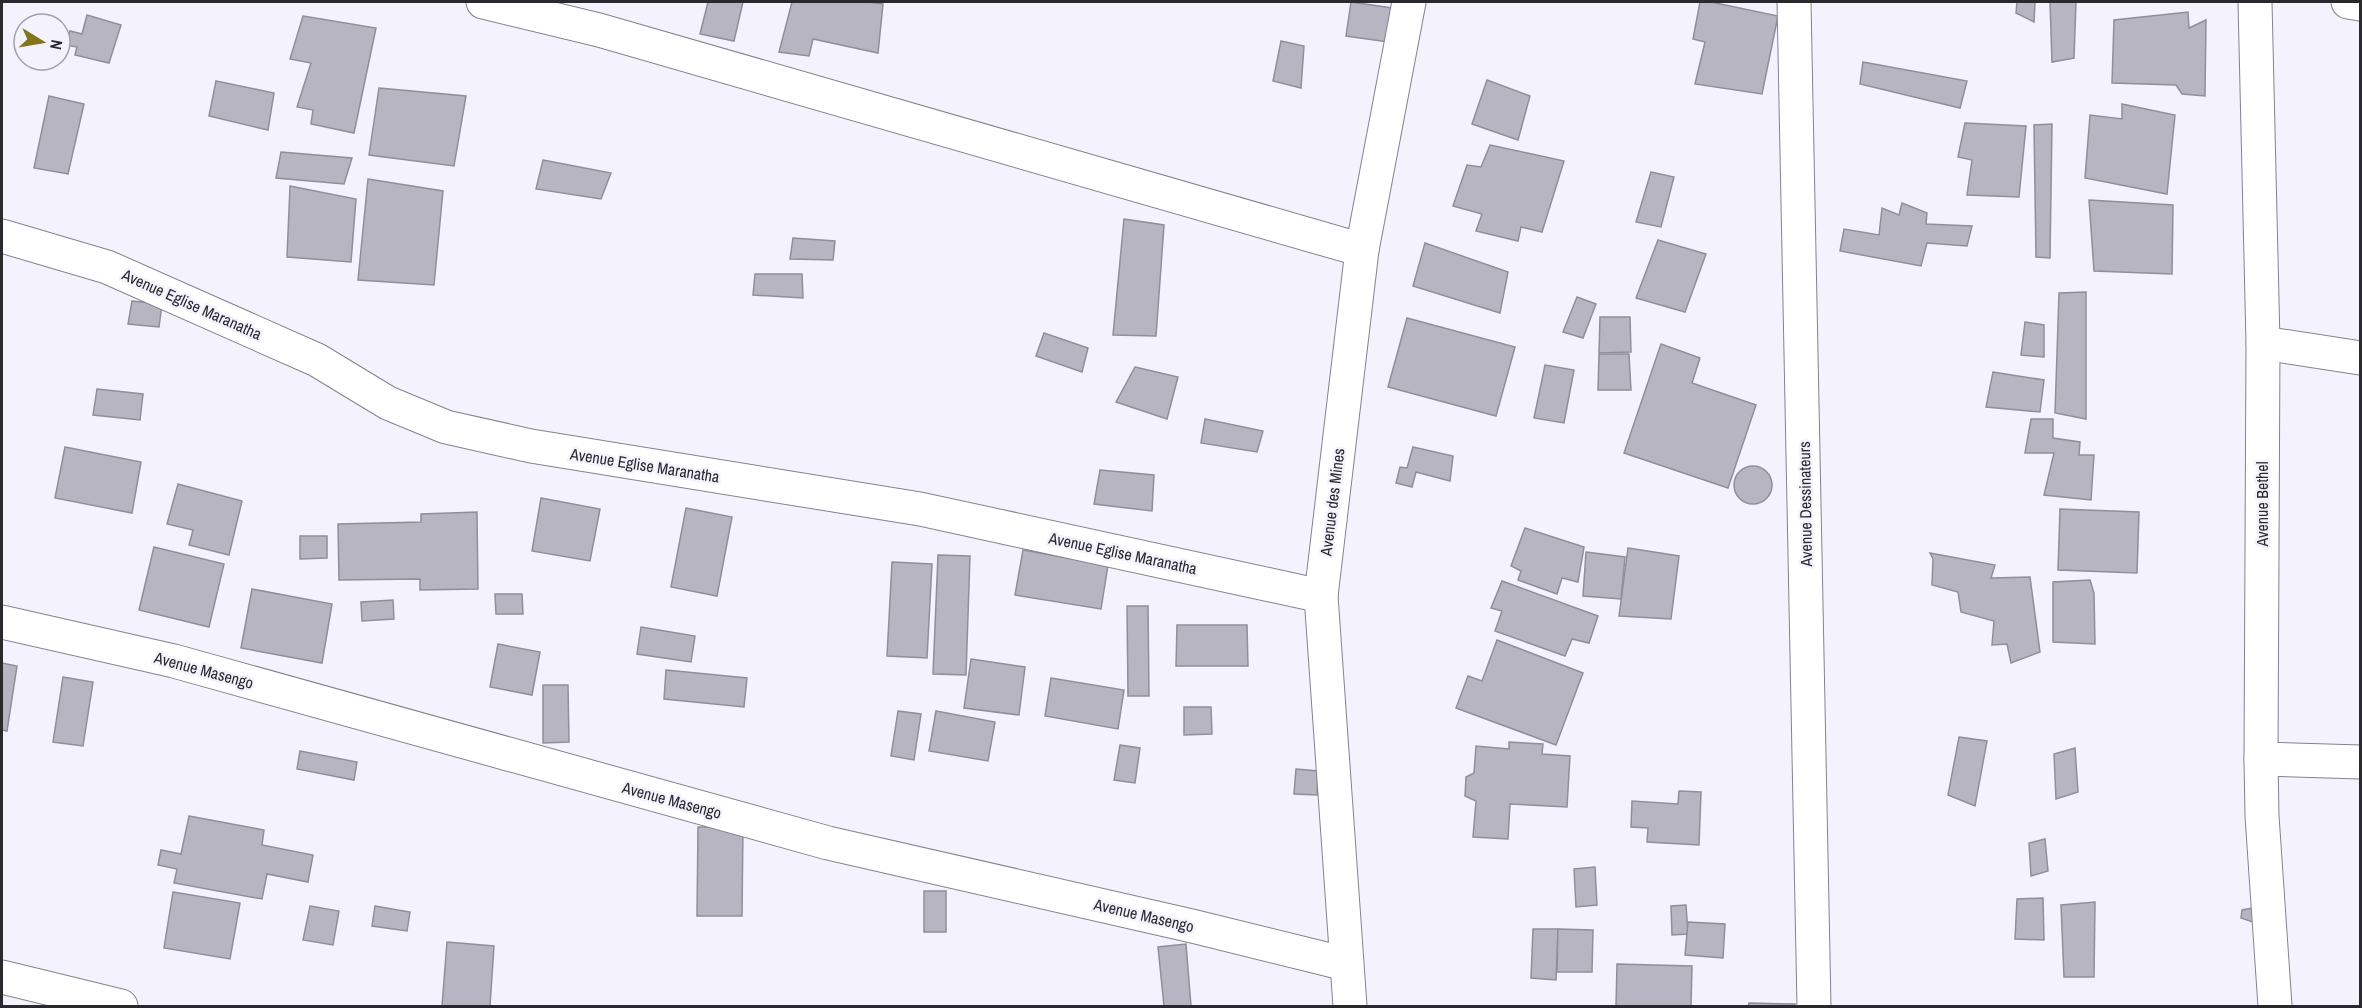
<svg xmlns="http://www.w3.org/2000/svg" width="2362" height="1008" font-family="'Archivo Narrow',sans-serif">
	<style>
		.building { fill: #b8b5c2; stroke: #918e9b; stroke-width: 1.5 }
		.lines { fill: none; stroke-linecap: round; stroke-linejoin: round }
		.minor-casing { stroke: #85828e; stroke-width: 35 }
		.minor { stroke: #fff; stroke-width: 33 }
		.labels { text-anchor: middle; dominant-baseline: central; stroke-width: 5; stroke-linejoin: round; paint-order: stroke }
		.street-label { font-size: 16px; fill: #2a292e; stroke: #f4f2fd }
	</style>
	<rect width="100%" height="100%" fill="#f4f2fd"/>
	<g class="building">
		<path d="M708,2H743L734,41L700,34Z"/>
		<path d="M792,2H868L883,4L878,53L813,39L809,56L779,52Z"/>
		<path d="M1351,2L1392,8L1388,42L1346,36Z"/>
		<path d="M1700,2H1711L1778,16L1762,94L1695,84L1705,42L1693,39Z"/>
		<path d="M2017,2H2035L2034,22L2016,13Z"/>
		<path d="M2050,2H2076L2074,58L2052,62Z"/>
		<path d="M2188,12L2189,28L2206,20L2205,96L2182,94L2176,85L2112,83L2114,20Z"/>
		<path d="M87,15L121,25L109,63L75,55L77,47L65,45L70,31L82,34Z"/>
		<path d="M303,16L376,28L354,133L311,124L313,110L297,107L311,63L290,59Z"/>
		<path d="M1281,41L1304,46L1301,88L1273,81Z"/>
		<path d="M1863,62L1967,81L1960,108L1860,84Z"/>
		<path d="M1487,80L1530,96L1518,140L1472,124Z"/>
		<path d="M216,81L274,93L268,130L209,116Z"/>
		<path d="M379,88L466,96L454,166L369,155Z"/>
		<path d="M49,96L84,104L68,174L34,168Z"/>
		<path d="M2122,104L2175,115L2167,194L2085,178L2090,115L2122,119Z"/>
		<path d="M1965,123L2026,126L2019,197L1967,195L1972,160L1958,157Z"/>
		<path d="M2052,124L2050,258L2036,257L2034,125Z"/>
		<path d="M1490,145L1564,161L1542,232L1521,227L1518,241L1476,231L1482,214L1453,206L1467,165L1481,167Z"/>
		<path d="M281,152L352,158L344,184L276,178Z"/>
		<path d="M543,160L611,173L601,199L536,189Z"/>
		<path d="M1651,172L1674,177L1661,227L1636,222Z"/>
		<path d="M368,179L443,191L434,285L358,280Z"/>
		<path d="M290,186L356,199L351,262L287,257Z"/>
		<path d="M2089,200L2173,205L2172,274L2094,271Z"/>
		<path d="M1902,203L1927,213L1926,224L1972,226L1967,246L1927,243L1921,266L1840,251L1844,229L1879,235L1882,208L1899,215Z"/>
		<path d="M1124,219L1164,225L1156,336L1113,335Z"/>
		<path d="M793,238L835,241L833,260L790,259Z"/>
		<path d="M1658,240L1706,254L1685,312L1636,298Z"/>
		<path d="M1425,243L1508,272L1500,313L1413,286Z"/>
		<path d="M755,274H802L803,298L753,295Z"/>
		<path d="M2086,292V419L2055,413L2059,293Z"/>
		<path d="M1577,297L1596,304L1583,338L1563,332Z"/>
		<path d="M132,301L162,304L159,327L128,324Z"/>
		<path d="M1600,317H1630L1631,352L1599,353Z"/>
		<path d="M1407,318L1515,347L1496,416L1388,387Z"/>
		<path d="M2025,322L2044,325V357L2021,355Z"/>
		<path d="M1044,333L1088,348L1082,372L1036,356Z"/>
		<path d="M1661,344L1700,358L1692,383L1756,405L1728,488L1624,453Z"/>
		<path d="M1599,354H1629L1631,390H1598Z"/>
		<path d="M1545,365L1574,370L1564,423L1534,418Z"/>
		<path d="M1135,367L1178,377L1167,419L1116,402Z"/>
		<path d="M1993,372L2044,380L2040,412L1986,407Z"/>
		<path d="M97,389L143,394L140,420L93,415Z"/>
		<path d="M1205,419L1263,431L1257,452L1201,443Z"/>
		<path d="M2031,419H2053V438L2080,442L2079,455H2094L2091,500L2044,495L2054,453H2025Z"/>
		<path d="M65,447L141,462L132,513L55,498Z"/>
		<path d="M1413,447L1453,456L1450,481L1416,472L1412,487L1396,483L1400,467L1407,468Z"/>
		<circle cx="1753" cy="485" r="19"/>
		<path d="M1100,470L1154,475L1152,511L1094,504Z"/>
		<path d="M178,484L242,501L229,555L189,545L193,530L167,524Z"/>
		<path d="M541,498L600,509L590,561L532,551Z"/>
		<path d="M686,508L732,517L717,596L671,587Z"/>
		<path d="M2060,509L2139,512L2137,573L2058,570Z"/>
		<path d="M477,512L478,589L420,590V579L339,580L338,524L421,522V514Z"/>
		<path d="M1525,528L1584,547L1578,582L1562,578L1557,594L1518,580L1521,571L1511,566Z"/>
		<path d="M300,536H327V558L300,559Z"/>
		<path d="M154,547L224,564L209,627L139,610Z"/>
		<path d="M1628,548L1679,556L1671,619L1619,616Z"/>
		<path d="M1023,550L1108,565L1101,609L1015,595Z"/>
		<path d="M1586,552L1625,557L1621,599L1583,596Z"/>
		<path d="M1930,553L1995,565L1991,578L2030,577L2040,652L2011,663L2007,644L1992,645L1994,621L1961,612L1958,592L1932,585L1933,559Z"/>
		<path d="M938,555L970,556L966,675L933,674Z"/>
		<path d="M892,562L932,564L927,658L887,656Z"/>
		<path d="M2090,580L2094,593L2095,644L2053,642V582Z"/>
		<path d="M1502,581L1598,616L1589,643L1572,639L1565,656L1495,631L1502,611L1491,608Z"/>
		<path d="M252,589L332,604L322,663L241,648Z"/>
		<path d="M495,594H522L523,614H496Z"/>
		<path d="M393,600L394,619L362,621L361,602Z"/>
		<path d="M1127,606H1148L1149,696H1128Z"/>
		<path d="M1177,625H1247L1248,666H1176Z"/>
		<path d="M641,627L695,636L691,662L637,654Z"/>
		<path d="M1497,640L1583,673L1556,745L1456,708L1468,676L1482,681Z"/>
		<path d="M498,644L540,652L532,695L490,687Z"/>
		<path d="M971,659L1025,667L1019,715L964,708Z"/>
		<path d="M2,663L17,666L7,731L2,730Z"/>
		<path d="M666,670L747,678L744,707L664,699Z"/>
		<path d="M63,677L93,682L83,746L53,742Z"/>
		<path d="M1051,678L1124,690L1118,729L1045,716Z"/>
		<path d="M543,685H568L569,742L543,743Z"/>
		<path d="M1184,707H1211L1212,734L1184,735Z"/>
		<path d="M898,711L921,714L914,760L891,756Z"/>
		<path d="M936,711L995,722L988,761L929,751Z"/>
		<path d="M1959,737L1987,741L1975,806L1948,795Z"/>
		<path d="M1509,742L1543,744L1542,754L1570,756L1567,807L1510,804L1508,839L1473,837L1476,801L1465,796L1466,777L1474,773L1476,746L1509,749Z"/>
		<path d="M1120,745L1140,748L1135,783L1114,780Z"/>
		<path d="M2075,748L2078,792L2056,799L2054,754Z"/>
		<path d="M300,751L357,762L354,780L297,769Z"/>
		<path d="M1296,769L1318,771L1317,795L1294,794Z"/>
		<path d="M1679,791L1701,792L1699,845L1647,842L1648,828L1631,827L1632,801L1678,804Z"/>
		<path d="M189,816L264,830L262,845L313,855L308,882L267,874L262,899L174,883L177,869L158,865L161,850L181,854Z"/>
		<path d="M698,827H743L742,916H697Z"/>
		<path d="M2045,839L2048,871L2031,876L2029,843Z"/>
		<path d="M1595,867L1597,905L1576,907L1574,869Z"/>
		<rect x="924" y="891" width="22" height="41"/>
		<path d="M173,892L240,903L230,959L164,948Z"/>
		<path d="M2043,898L2044,940L2015,939L2017,899Z"/>
		<path d="M2095,902L2094,977H2064L2061,905Z"/>
		<path d="M1686,905L1688,934L1672,935L1671,906Z"/>
		<path d="M310,906L339,911L333,945L303,940Z"/>
		<path d="M375,906L410,912L407,931L372,926Z"/>
		<path d="M2258,907L2256,923L2241,918L2242,910Z"/>
		<path d="M1688,922L1725,924L1723,958L1685,955Z"/>
		<path d="M1533,929H1558L1556,980L1531,978Z"/>
		<path d="M1558,929L1593,930L1592,972H1557Z"/>
		<path d="M447,942L494,946L490,1006H442Z"/>
		<path d="M1186,944L1191,1006H1164L1158,947Z"/>
		<path d="M1617,964L1692,966L1691,1006H1616Z"/>
		<path d="M1749,1003L1795,1004V1006H1748Z"/>
	</g>
	<g class="lines">
		<g class="minor-casing">
			<g id="minor">
				<path d="M483,2L599,30L1362,250"/>
				<path d="M1794,2L1814,1006"/>
				<path d="M2255,2L2263,343L2261,759L2262,816L2275,1006"/>
				<path d="M2348,2L2360,4"/>
				<path d="M2,236L107,267L317,360L388,403L446,427L531,446L920,509L1321,596"/>
				<path d="M2263,343L2360,358"/>
				<path d="M2,622L174,661L828,843L1192,926L1346,964"/>
				<path d="M2261,759L2360,762"/>
				<path d="M2,977L121,1006"/>
				<path d="M1350,1006L1321,596L1362,250L1409,2"/>
			</g>
		</g>
		<use href="#minor" class="minor"/>
	</g>
	<g class="labels">
		<g class="street-label">
			<text transform="translate(192 304) rotate(24)">Avenue Eglise Maranatha</text>
			<text transform="translate(645 465) rotate(9)">Avenue Eglise Maranatha</text>
			<text transform="translate(1332 502) rotate(-83)">Avenue des Mines</text>
			<text transform="translate(1805 504) rotate(-91)">Avenue Dessinateurs</text>
			<text transform="translate(2262 504) rotate(-90)">Avenue Bethel</text>
			<text transform="translate(1123 553) rotate(12)">Avenue Eglise Maranatha</text>
			<text transform="translate(204 670) rotate(15)">Avenue Masengo</text>
			<text transform="translate(672 800) rotate(15)">Avenue Masengo</text>
			<text transform="translate(1144 915) rotate(13)">Avenue Masengo</text>
		</g>
	</g>
	<rect width="2362" height="1008" fill="none" stroke="#2a292e" stroke-width="6"/>
	<g transform="translate(42 42) rotate(101)"><circle r="28" fill="#f4f2fd" stroke="#a3a2aa" stroke-width="1.5"/>
	<path d="M0-4.5L10 22L0 15L-10 22Z" fill="#82761a"/>
	<text y="-9" font-size="16" font-weight="bold" text-anchor="middle" fill="#2a292e">N</text>
	</g>
</svg>
